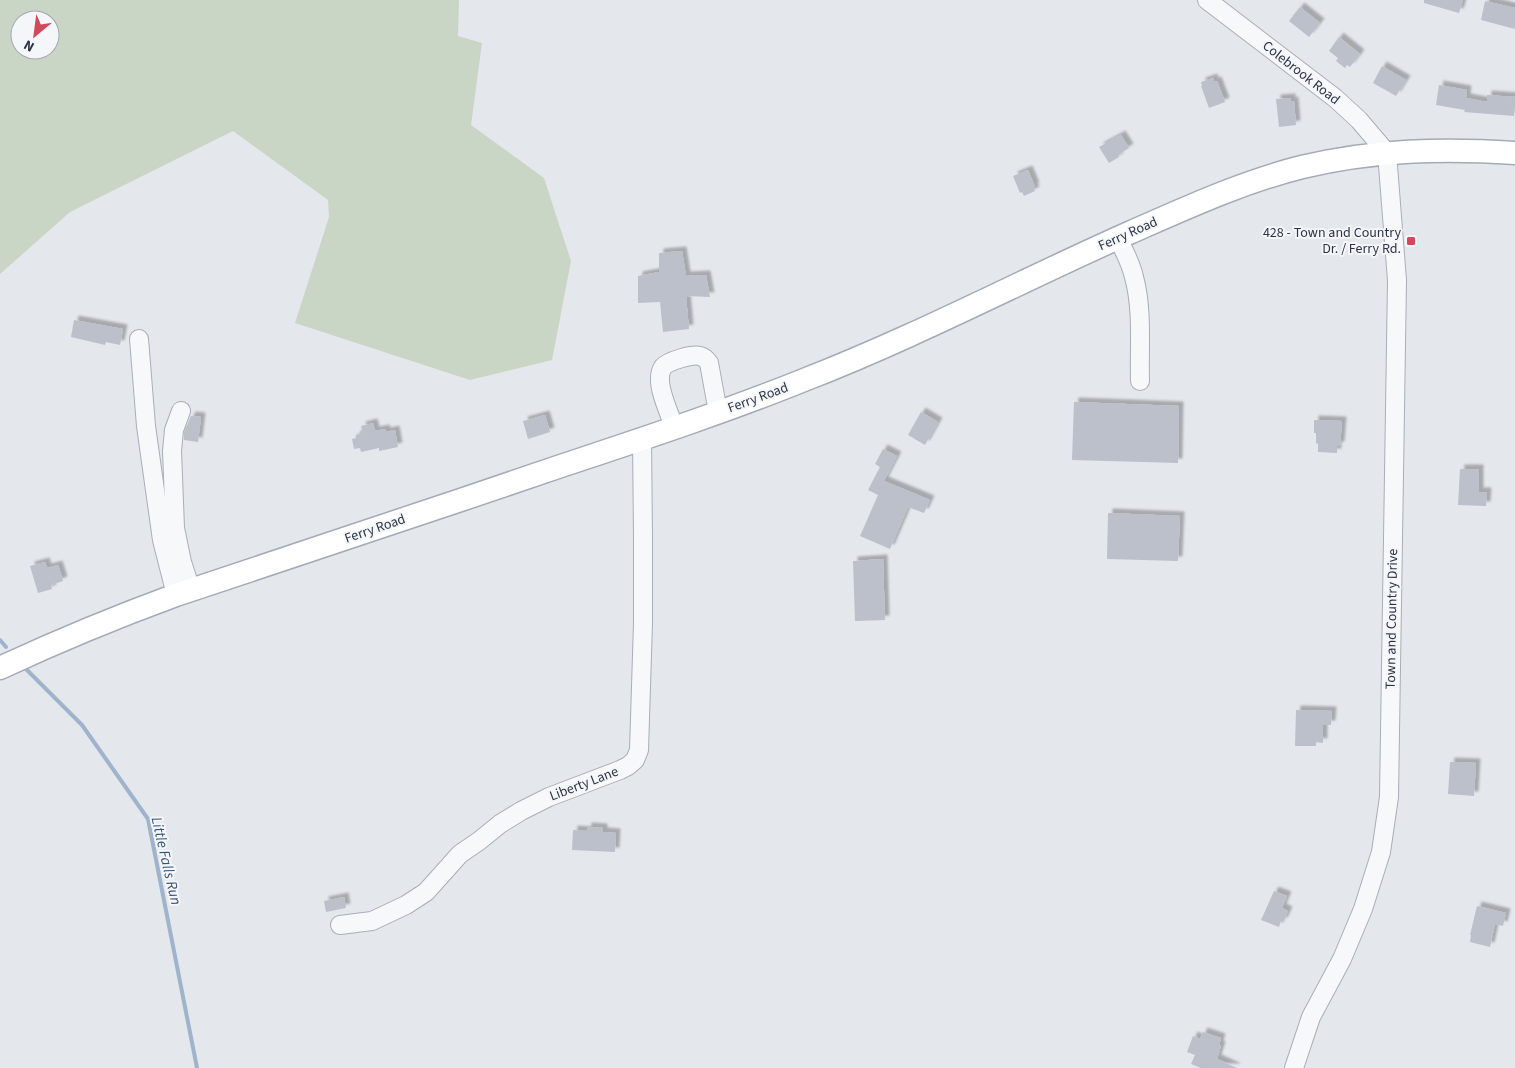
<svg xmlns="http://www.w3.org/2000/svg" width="1515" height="1068" font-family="'Source Sans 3',sans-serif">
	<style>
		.green { fill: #c9d6c5; fill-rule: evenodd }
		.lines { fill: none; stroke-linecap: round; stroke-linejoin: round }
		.stream { stroke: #9fb4cc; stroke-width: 4 }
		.building { fill: #bbc0ca; filter: url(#shadow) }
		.minor-casing { stroke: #a9aeb7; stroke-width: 20 }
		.major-casing { stroke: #a3abb8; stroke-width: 25 }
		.minor { stroke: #f7f8fa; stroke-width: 18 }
		.major { stroke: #fff; stroke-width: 22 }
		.poi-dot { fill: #d1495b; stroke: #f4f6f9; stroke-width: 2 }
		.labels { text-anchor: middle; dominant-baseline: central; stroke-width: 4; stroke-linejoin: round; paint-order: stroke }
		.street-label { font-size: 14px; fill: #2b3445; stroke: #f4f6f9 }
		.poi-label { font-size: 14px; fill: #2b3445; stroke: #f4f6f9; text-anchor: end }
		.water-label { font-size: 15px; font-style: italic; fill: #34527a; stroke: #f4f6f9 }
	</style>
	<defs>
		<filter id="shadow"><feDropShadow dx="4.5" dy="-4.5" stdDeviation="1" flood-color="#0004"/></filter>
	</defs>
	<rect width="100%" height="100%" fill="#e4e7ec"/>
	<path class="green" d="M0,0H459L458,36L482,43L471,125L544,178L571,261L552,360L470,380L295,323L329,217L328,200L233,131L70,212L0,274ZM20,20H50V50H20Z"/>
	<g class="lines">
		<g class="stream">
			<path d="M0,640L6,647"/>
			<path d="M26,669L82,725L148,819L197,1068"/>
		</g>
	</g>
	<g class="building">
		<path d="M1424,0H1463L1459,13L1424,3Z"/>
		<path d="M1485,1L1515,8V29L1481,20Z"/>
		<path d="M1300,7L1320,23L1309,37L1289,21Z"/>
		<path d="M1339,37L1360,54L1350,67L1347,65L1345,68L1336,61L1338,58L1329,51Z"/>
		<path d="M1382,66L1406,80L1396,96L1373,83Z"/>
		<path d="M1213,78L1214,82L1217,81L1225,102L1209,108L1201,86H1202L1201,82Z"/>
		<path d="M1439,85L1467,90L1466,98L1487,102V95L1515,97L1514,116L1464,112L1465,110L1436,105Z"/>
		<path d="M1291,98V102L1294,101L1296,125L1279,127L1276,99Z"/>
		<path d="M1121,135L1129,148L1118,155L1119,157L1109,163L1099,147Z"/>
		<path d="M1028,170L1035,187H1033L1035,191L1024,196L1022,192L1020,193L1013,176Z"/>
		<path d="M682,251L686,276L706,275L710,297L686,296L689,329L663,332L660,302L638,303V276L659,272V253Z"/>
		<path d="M74,320L123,329L120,345L106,342L105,345L71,337Z"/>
		<path d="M1074,402L1179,406L1178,463L1072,460Z"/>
		<path d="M921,412L938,422L925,445L908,435Z"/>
		<path d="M545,415L550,432L528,439L523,421Z"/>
		<path d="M191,416L201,417L198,442L184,440V432Z"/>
		<path d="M1314,420L1342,421L1340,446H1337V453L1318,452V444L1316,443V433H1314Z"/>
		<path d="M373,423L375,431L385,429L386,432L395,430L398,447L379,451V448L361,452L360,448L354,449L352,439L356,438V435L363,433L361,426Z"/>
		<path d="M883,449L897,456L884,481L930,500L924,513L908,507L890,549L860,536L878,495L868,490L880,467L875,464Z"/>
		<path d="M1460,469H1479V492H1487L1486,506L1458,505Z"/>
		<path d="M1108,513L1180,516L1178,561L1107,559Z"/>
		<path d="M883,559L885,620L855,621L853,561Z"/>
		<path d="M45,562L47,568L58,565L63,581L51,585L52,589L38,593L30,566Z"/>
		<path d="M1296,710L1332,711L1331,725H1323V743L1316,742V746H1295Z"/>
		<path d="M1450,762L1476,763L1474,796L1448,794Z"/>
		<path d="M587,827L603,828V832L616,833L615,852L572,850L573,830L587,831Z"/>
		<path d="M1274,891L1287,896L1282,908L1288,911L1283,922L1281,921L1279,927L1261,920Z"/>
		<path d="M344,897L346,908L326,912L324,901Z"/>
		<path d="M1477,906L1506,913L1503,926L1495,924L1490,947L1470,942L1471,935H1470Z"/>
		<path d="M1203,1032L1221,1038L1219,1045L1221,1046L1217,1059L1237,1068H1201L1191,1064L1195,1055L1187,1052L1193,1036L1200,1039Z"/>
	</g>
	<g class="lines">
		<g class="minor-casing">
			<g id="minor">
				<path d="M1207,0L1335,98L1359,120L1387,153L1397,280L1389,797L1381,852L1363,909L1342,959L1311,1017L1294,1068"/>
				<path d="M1118,238C1124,251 1131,263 1134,277C1143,310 1139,347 1140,381"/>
				<path d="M139,339L146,426L162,540L176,595"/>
				<path d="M181,411L174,430L172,451L175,528L182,562L191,590"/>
				<path d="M674,427C670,414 659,392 660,378C660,375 661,370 663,367C668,361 692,354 700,356C704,357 707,360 709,363L718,412"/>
				<path d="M340,925L372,921L406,905L426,892L460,854L479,841L500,824L521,811L549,797L620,770L628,766L635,760L639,750L643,623V537L642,439"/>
			</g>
		</g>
		<g class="major-casing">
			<path id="major" d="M0,668C58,641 116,617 176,595C303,553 429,511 555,468C639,440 722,413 804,380C915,337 1021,281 1129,233C1186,208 1242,182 1302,167C1374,150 1442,148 1515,153"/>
		</g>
		<use href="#minor" class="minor"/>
		<use href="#major" class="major"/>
	</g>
	<rect class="poi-dot" x="1406" y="236" width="10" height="10" rx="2.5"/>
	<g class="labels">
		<g class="street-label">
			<text transform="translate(1301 73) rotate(38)">Colebrook Road</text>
			<text transform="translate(1128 234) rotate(-24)">Ferry Road</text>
			<text transform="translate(758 398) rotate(-20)">Ferry Road</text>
			<text transform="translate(375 529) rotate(-19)">Ferry Road</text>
			<text transform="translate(1392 619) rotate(-89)">Town and Country Drive</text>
			<text transform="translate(584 784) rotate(-21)">Liberty Lane</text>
		</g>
		<g class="poi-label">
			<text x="1401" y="233">428 - Town and Country<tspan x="1401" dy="16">Dr. / Ferry Rd.</tspan></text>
		</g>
		<g class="water-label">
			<text transform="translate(166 861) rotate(77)">Little Falls Run</text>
		</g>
	</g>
	<g transform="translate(35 35) rotate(209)"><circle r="24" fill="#f4f6f9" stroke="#a4a8b1"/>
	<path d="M0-4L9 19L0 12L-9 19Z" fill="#d1495b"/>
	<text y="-8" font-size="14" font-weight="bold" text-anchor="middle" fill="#2b3445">N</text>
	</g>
</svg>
